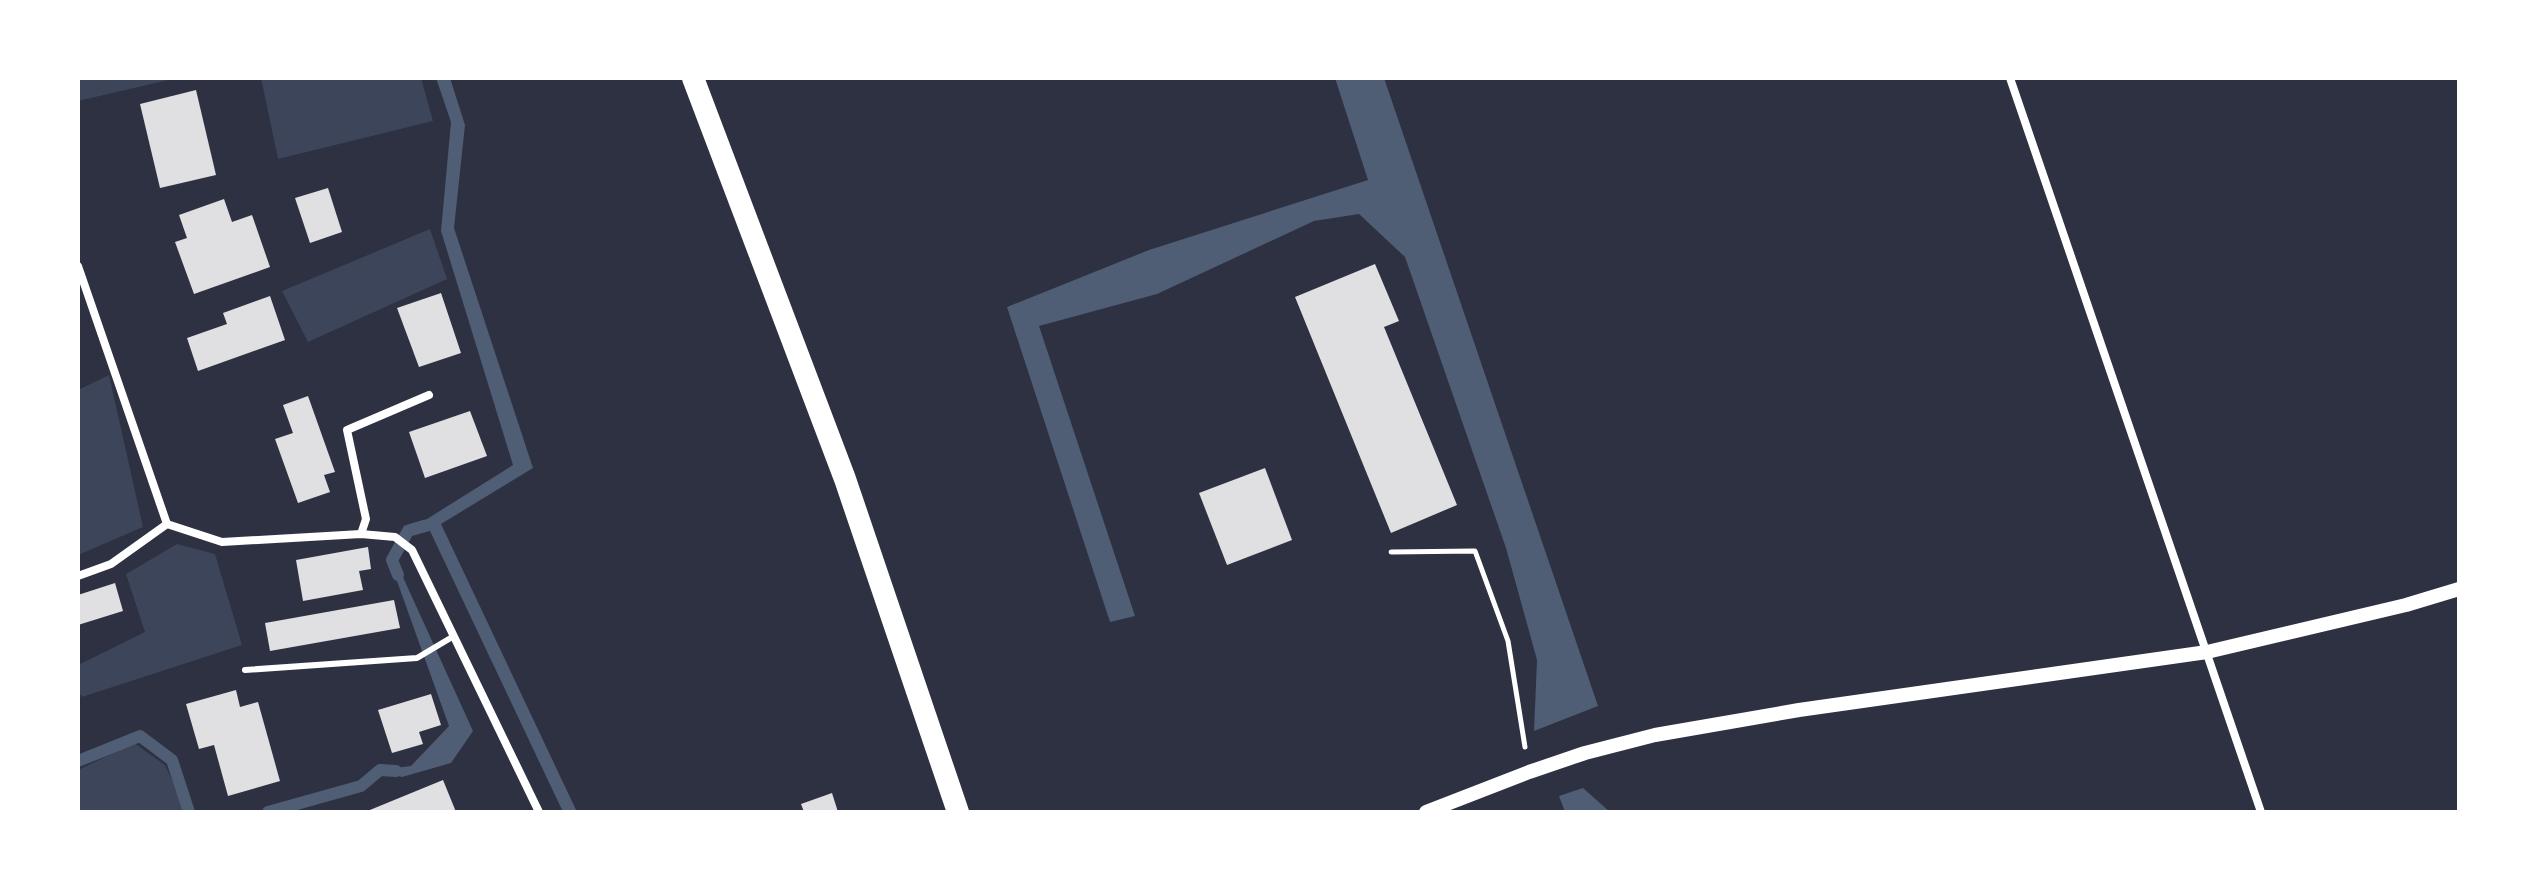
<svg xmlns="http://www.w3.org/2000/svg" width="2537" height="890" font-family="Manrope,sans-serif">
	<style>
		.green { fill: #3c4559 }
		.water { fill: #4f5d75 }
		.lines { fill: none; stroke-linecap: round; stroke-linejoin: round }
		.stream { stroke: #4f5d75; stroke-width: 12 }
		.building { fill: #e0e0e3 }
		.path { stroke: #fff; stroke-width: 5 }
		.service { stroke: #fff; stroke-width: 6 }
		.minor { stroke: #fff; stroke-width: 8 }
		.tertiary { stroke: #fff; stroke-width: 14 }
		.trunk { stroke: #fff; stroke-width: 22 }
	</style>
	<rect width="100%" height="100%" fill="#2d3142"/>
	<g class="green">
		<path d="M78,78H177L78,101Z"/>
		<path d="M261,78H421L433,121L278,159Z"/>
		<path d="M430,229L447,279L308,342L282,291Z"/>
		<path d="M109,375L143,527L78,555V390Z"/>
		<path d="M177,544L215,554L242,645L82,697L78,690V665L145,632L126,574Z"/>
		<path d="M134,743L165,765L187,812H78V770Z"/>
	</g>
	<g class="water">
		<path d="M436,78H450L465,125L454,228L533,468L441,524L577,812H563L430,531L414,535L403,526L427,519L513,465L441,231L451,122Z"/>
		<path d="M1335,78H1384L1598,706L1534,731L1537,660L1506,548L1405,257L1359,214L1314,221L1157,294L1039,326L1135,616L1110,622L1007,307L1149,250L1368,180Z"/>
		<path d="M388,556L397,564L473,731L451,763L402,777L380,770L411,766L449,726Z"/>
		<path d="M1583,788L1610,812H1565L1559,796Z"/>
	</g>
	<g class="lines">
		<g class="stream">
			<path d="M398,575L392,560L408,531L424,526"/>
			<path d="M78,761L140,736L172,760L189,812"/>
			<path d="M268,812L361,786L380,770L396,771"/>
		</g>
	</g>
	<g class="building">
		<path d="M196,90L216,175L160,188L140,104Z"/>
		<path d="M328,188L342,232L310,243L295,198Z"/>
		<path d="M224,199L232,222L252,215L270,267L194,294L175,242L187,238L179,215Z"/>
		<path d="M1375,264L1399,321L1384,327L1457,505L1391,533L1295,297Z"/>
		<path d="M441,293L461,353L419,367L397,308Z"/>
		<path d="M270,296L285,340L198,371L187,338L227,324L223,313Z"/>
		<path d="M308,396L335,472L324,475L330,492L298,503L275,439L293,433L283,405Z"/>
		<path d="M470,411L487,456L425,478L409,432Z"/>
		<path d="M1265,468L1292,540L1227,565L1199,493Z"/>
		<path d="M368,547L371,569L359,571L363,590L303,601L296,560Z"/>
		<path d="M115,583L123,611L78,625V595Z"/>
		<path d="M394,600L400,628L270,651L265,623Z"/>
		<path d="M236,690L240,707L258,702L280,781L228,796L214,745L199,749L186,704Z"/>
		<path d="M431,694L441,725L419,732L423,744L392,753L378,710Z"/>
		<path d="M443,780L456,812H365Z"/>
		<path d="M832,793L838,812H804L801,804Z"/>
	</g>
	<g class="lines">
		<path class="path" d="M1391,552L1475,551L1508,641L1525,747"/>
		<path class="service" d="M245,670L417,658L454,636"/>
		<g class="minor">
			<path d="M2010,78L2261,812"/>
			<path d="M78,266L167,524L111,564L78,576"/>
			<path d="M167,524L222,542L361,534L395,537L412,550L539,812"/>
			<path d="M361,534L366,519L347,430L429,395"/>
		</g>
		<path class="tertiary" d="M1426,812L1529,772L1585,753L1655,735L1799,710L2207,652L2406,605L2459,589"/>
		<path class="trunk" d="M693,78L845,479L958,812"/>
	</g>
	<rect width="2537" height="890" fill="none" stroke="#ffffff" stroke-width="160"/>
</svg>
